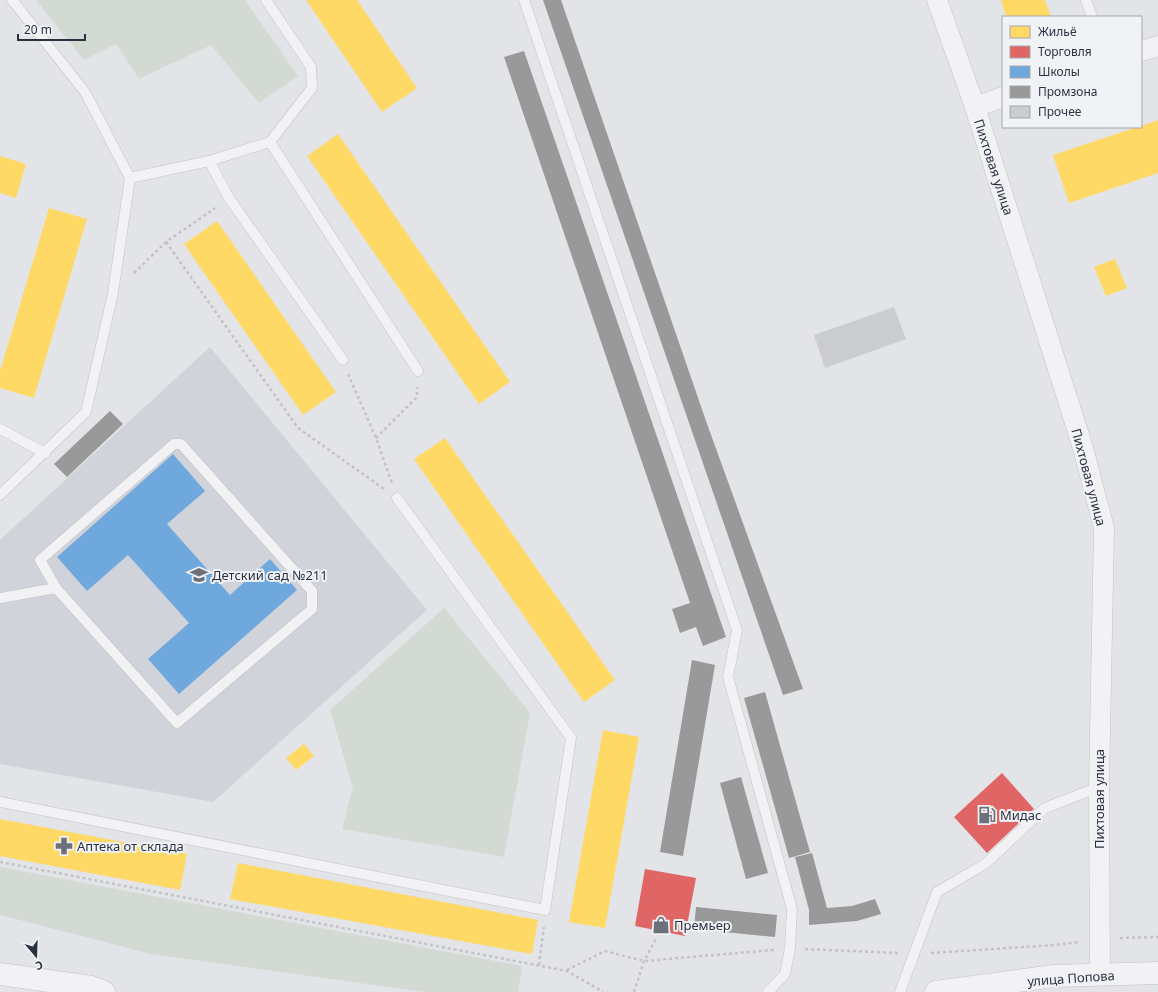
<svg xmlns="http://www.w3.org/2000/svg" width="1158" height="992" font-family="'Noto Sans',sans-serif">
	<style>
		.built { fill: #d1d3da }
		.green { fill: #d3dad3 }
		.homes { fill: #ffd966 }
		.shops { fill: #e06666 }
		.schools { fill: #6fa8dc }
		.industry { fill: #999 }
		.building { fill: #cbcccf }
		.lines { fill: none; stroke-linecap: round; stroke-linejoin: round }
		.service-casing { stroke: #c1c2c5; stroke-width: 11 }
		.minor-casing { stroke: #c1c2c5; stroke-width: 21 }
		.tertiary-casing { stroke: #c1c2c5; stroke-width: 23 }
		.path { stroke: #c2c2c7; stroke-width: 2.5; stroke-dasharray: 3 3; stroke-linecap: butt }
		.service { stroke: #f2f2f4; stroke-width: 10 }
		.minor { stroke: #f2f2f4; stroke-width: 20 }
		.tertiary { stroke: #f2f2f4; stroke-width: 22 }
		.labels { text-anchor: middle; dominant-baseline: central; stroke-width: 4; stroke-linejoin: round; paint-order: stroke }
		.street-label { font-size: 13px; fill: #2b313f; stroke: #f1f2f6 }
		.poi-label { font-size: 13px; fill: #2b313f; stroke: #f1f2f6; text-anchor: start }
	</style>
	<rect width="100%" height="100%" fill="#e2e4e7"/>
	<path class="built" d="M210,347L427,610L213,802L0,764V540Z"/>
	<g class="green">
		<path d="M36,0H245L298,76L259,103L211,45L139,79L116,44L84,60Z"/>
		<path d="M444,608L530,713L504,857L342,829L353,788L330,710Z"/>
		<path d="M0,867L522,966L518,992H424L151,954L0,915Z"/>
	</g>
	<g class="homes">
		<path d="M306,0H357L417,88L382,112Z"/>
		<path d="M1001,0H1045L1051,17H1006Z"/>
		<path d="M1158,120V173L1069,203L1053,155L1137,127H1141V126Z"/>
		<path d="M338,134L510,382L479,404L307,156Z"/>
		<path d="M0,156L26,164L16,198L0,193Z"/>
		<path d="M49,208L87,219L34,398L0,388V371Z"/>
		<path d="M217,221L336,392L303,415L184,244Z"/>
		<path d="M1115,259L1127,288L1106,296L1094,267Z"/>
		<path d="M445,438L615,680L584,702L414,459Z"/>
		<path d="M603,730L639,737L605,928L569,922Z"/>
		<path d="M304,744L314,756L296,770L286,758Z"/>
		<path d="M0,819L187,854L180,890L0,856Z"/>
		<path d="M238,863L538,920L532,954L230,899Z"/>
	</g>
	<g class="shops">
		<path d="M1002,773L1034,809L987,853L954,817Z"/>
		<path d="M645,869L696,878L685,936L635,926Z"/>
	</g>
	<path class="schools" d="M173,454L205,491L167,524L230,595L270,559L297,590L179,694L148,659L189,623L128,555L87,591L57,557Z"/>
	<g class="industry">
		<path d="M543,0H561L706,421L803,689L783,695Z"/>
		<path d="M524,51L726,637L703,646L696,627L680,633L672,609L690,603L504,57Z"/>
		<path d="M110,411L123,424L67,477L54,464Z"/>
		<path d="M692,660L715,665L683,856L660,852Z"/>
		<path d="M765,692L810,852L789,858L744,698Z"/>
		<path d="M741,777L768,873L746,879L720,783Z"/>
		<path d="M812,853L827,908L852,906L875,899L881,914L857,921L809,925V910L795,857Z"/>
		<path d="M696,907L777,915L775,937L694,929Z"/>
	</g>
	<path class="building" d="M894,307L906,339L825,368L814,335Z"/>
	<g class="lines">
		<g class="service-casing">
			<g id="service">
				<path d="M524,0L737,630L728,677L792,909L790,948L785,974L768,992"/>
				<path d="M1086,0L1092,17"/>
				<path d="M270,142L418,371"/>
				<path d="M209,161L229,198L343,360"/>
				<path d="M130,178L209,161L270,142L312,88L311,67L266,0"/>
				<path d="M0,429L45,453"/>
				<path d="M174,444H181L312,591V609L177,723L56,588L40,560Z"/>
				<path d="M0,495L86,412L113,293L130,178L85,92L12,0"/>
				<path d="M0,598L56,588"/>
				<path d="M0,802L545,910L571,738L397,498"/>
				<path d="M900,992L937,892L985,864L1045,808L1099,787"/>
			</g>
		</g>
		<g class="minor-casing">
			<g id="minor">
				<path d="M937,0L975,107L1083,448L1104,528L1099,787L1100,975"/>
				<path d="M1141,51L1158,46"/>
				<path d="M975,107L1003,97"/>
			</g>
		</g>
		<g class="tertiary-casing">
			<g id="tertiary">
				<path d="M0,974L91,987L104,992"/>
				<path d="M936,992L1054,976L1158,973"/>
			</g>
		</g>
		<g class="path">
			<path d="M166,242L298,428L384,489"/>
			<path d="M134,273L166,242L215,208"/>
			<path d="M348,374L376,438L392,483"/>
			<path d="M376,438L417,397V387"/>
			<path d="M0,862L567,971L603,992"/>
			<path d="M1120,938L1158,937"/>
			<path d="M805,949L898,953"/>
			<path d="M931,953L1055,945L1079,942"/>
			<path d="M539,965L544,927"/>
			<path d="M567,970L605,951L644,961L774,950"/>
			<path d="M634,992L644,961L657,937"/>
		</g>
		<use href="#service" class="service"/>
		<use href="#minor" class="minor"/>
		<use href="#tertiary" class="tertiary"/>
	</g>
	<defs>
		<g id="school-bare" transform="scale(1.38)"><path d="M0-5L7-2L0 1L-7-2ZM-4 1L0 2.5L4 1V4Q0 6-4 4Z" fill="#6b707a" stroke="#f1f2f6" stroke-width="2.5" paint-order="stroke"/></g>
		<g id="fuel-bare" transform="scale(1.38)"><path d="M-5.5-6h7V0h2V4h1.3V-2.5L3-4.5l.8-.8L6-3V5H2.5V1h-1V6h-7ZM-4.2-4.7v3.2H.2V-4.7Z" fill="#6b707a" stroke="#f1f2f6" stroke-width="2.5" paint-order="stroke"/></g>
		<g id="pharmacy-bare" transform="scale(1.38)"><path d="M-2-6h4v4h4v4h-4v4h-4v-4h-4v-4h4Z" fill="#6b707a" stroke="#f1f2f6" stroke-width="2.5" paint-order="stroke"/></g>
		<g id="shop-bare" transform="scale(1.38)"><path d="M-5-2.5h2.3a2.7 3.5 0 0 1 5.4 0H5L5.5 6h-11ZM-1.5-2.5h3a1.5 2.3 0 0 0-3 0Z" fill="#6b707a" stroke="#f1f2f6" stroke-width="2.5" paint-order="stroke"/></g>
	</defs>
	<g fill-rule="evenodd">
		<use href="#school-bare" x="199" y="575"/>
		<use href="#fuel-bare" x="987" y="815"/>
		<use href="#pharmacy-bare" x="64" y="846"/>
		<use href="#shop-bare" x="661" y="925"/>
	</g>
	<g class="labels">
		<g class="street-label">
			<text transform="translate(994 167) rotate(72)">Пихтовая улица</text>
			<text transform="translate(1089 477) rotate(75)">Пихтовая улица</text>
			<text transform="translate(1099 799) rotate(-90)">Пихтовая улица</text>
			<text transform="translate(1071 978) rotate(-4)">улица Попова</text>
		</g>
		<g class="poi-label">
			<text x="212" y="575">Детский сад №211</text>
			<text x="1000" y="815">Мидас</text>
			<text x="77" y="846">Аптека от склада</text>
			<text x="674" y="925">Премьер</text>
		</g>
	</g>
	<rect x="1002" y="16" width="140" height="112" fill="#f1f2f6" stroke="#a2a5ad"/>
	<rect x="1010" y="26" width="20" height="12" fill="#ffd966" stroke="#a2a5ad"/>
	<text x="1038" y="36" font-size="12" fill="#2b313f">Жильё</text>
	<rect x="1010" y="46" width="20" height="12" fill="#e06666" stroke="#a2a5ad"/>
	<text x="1038" y="56" font-size="12" fill="#2b313f">Торговля</text>
	<rect x="1010" y="66" width="20" height="12" fill="#6fa8dc" stroke="#a2a5ad"/>
	<text x="1038" y="76" font-size="12" fill="#2b313f">Школы</text>
	<rect x="1010" y="86" width="20" height="12" fill="#999999" stroke="#a2a5ad"/>
	<text x="1038" y="96" font-size="12" fill="#2b313f">Промзона</text>
	<rect x="1010" y="106" width="20" height="12" fill="#cbcccf" stroke="#a2a5ad"/>
	<text x="1038" y="116" font-size="12" fill="#2b313f">Прочее</text>
	<g transform="translate(36 956) rotate(161)" stroke="#f1f2f6" stroke-width="3" paint-order="stroke">
	<path d="M0-3L7 15L0 10L-7 15Z" fill="#2b313f"/>
	<text y="-6" font-size="11" font-weight="bold" text-anchor="middle" fill="#2b313f">С</text>
	</g>
	<path d="M18 34v6h67v-6" fill="none" stroke="#2b313f" stroke-width="2"/>
	<text x="24" y="34" font-size="12" fill="#2b313f" stroke="#f1f2f6" stroke-width="3" paint-order="stroke">20 m</text>
</svg>
